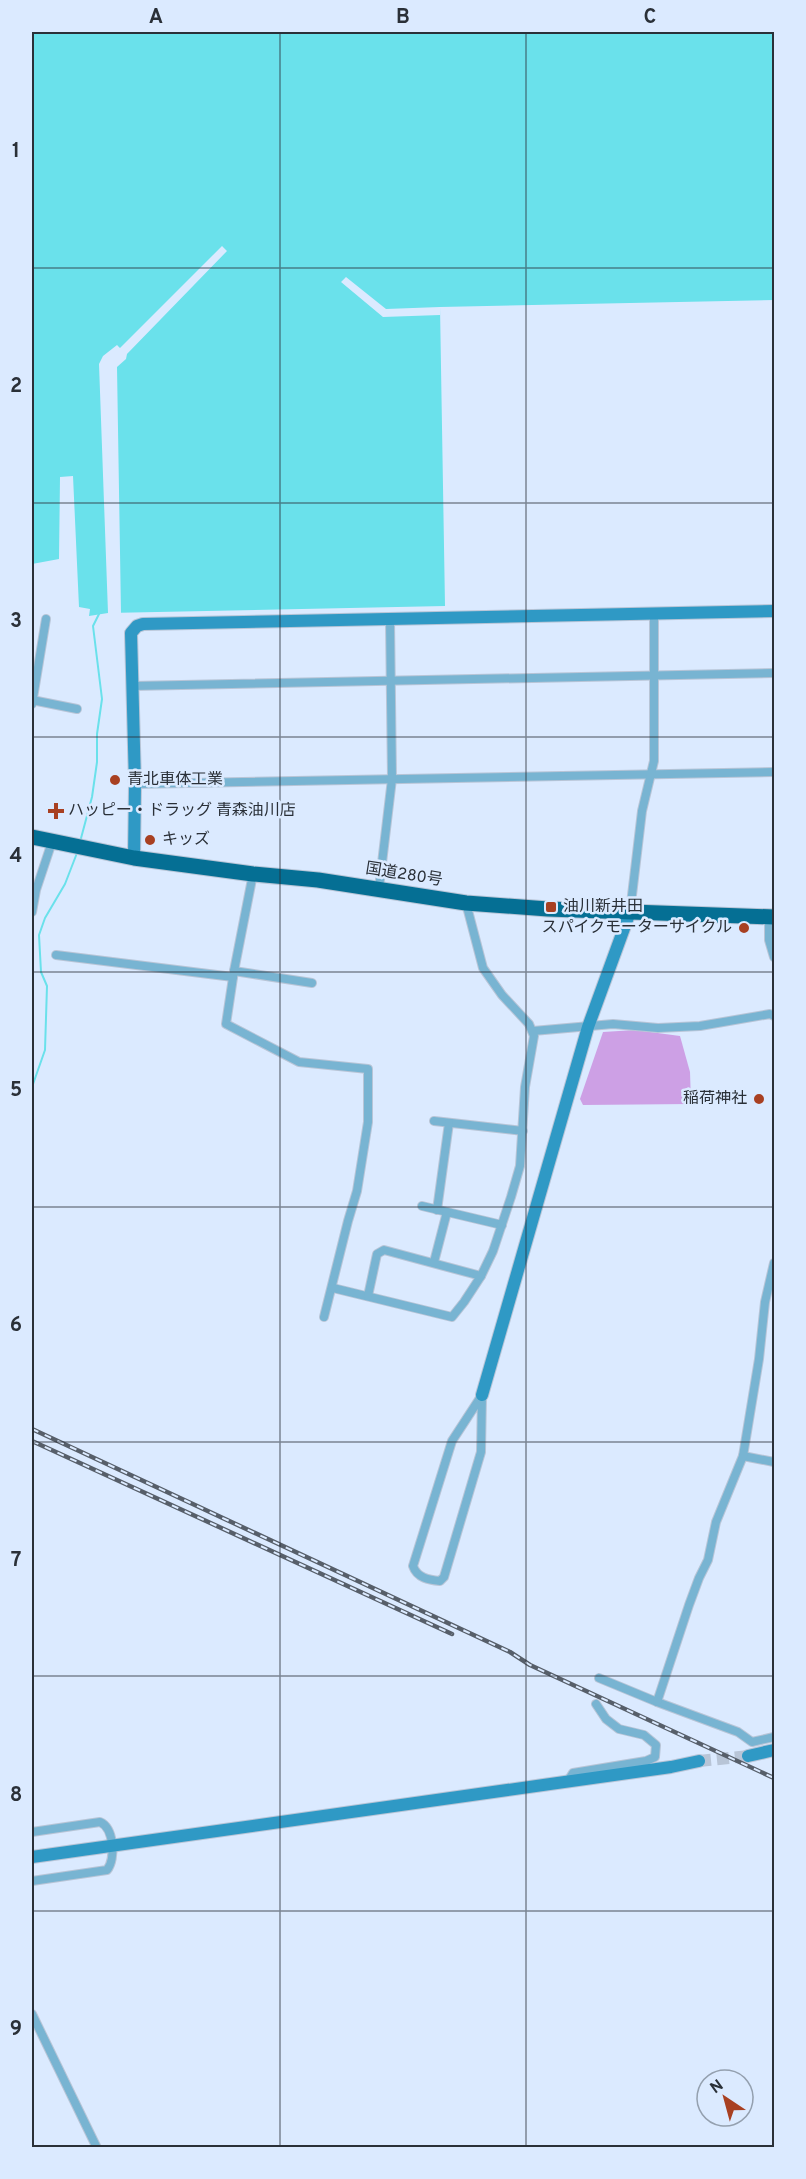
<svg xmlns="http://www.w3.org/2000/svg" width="806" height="2179" font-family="Overpass,'Noto Sans JP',sans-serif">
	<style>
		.forest { fill: #cda0e5 }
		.water { fill: #6ae1eb }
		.pier { fill: #dbeaff }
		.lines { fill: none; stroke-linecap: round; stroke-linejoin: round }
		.stream { stroke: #6ae1eb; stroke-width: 2 }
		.secondary-tunnel { stroke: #b8c5d7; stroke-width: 12; stroke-dasharray: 12 6; stroke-linecap: butt }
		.street-casing { stroke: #b8c5d7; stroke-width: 10 }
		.secondary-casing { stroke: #b8c5d7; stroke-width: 14 }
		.highway-casing { stroke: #b8c5d7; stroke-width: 17 }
		.street { stroke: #78b4d2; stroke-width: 8 }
		.secondary { stroke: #2f99c5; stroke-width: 12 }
		.highway { stroke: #056f94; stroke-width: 15 }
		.rail-casing { stroke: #575f6a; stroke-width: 4.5 }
		.rail { stroke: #dbeaff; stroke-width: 2; stroke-dasharray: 7; stroke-linecap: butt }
		.grid { fill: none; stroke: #2a3038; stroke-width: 1.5; stroke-opacity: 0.55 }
		.poi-dot { fill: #a84022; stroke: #dbeaff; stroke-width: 2 }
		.labels { text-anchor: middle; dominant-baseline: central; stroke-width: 5; stroke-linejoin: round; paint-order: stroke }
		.poi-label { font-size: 16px; fill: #2a3038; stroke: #dbeaff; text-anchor: start }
		.street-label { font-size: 16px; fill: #2a3038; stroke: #dbeaff }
		.neatline { fill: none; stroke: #2a3038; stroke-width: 2 }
		.grid-label { font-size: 20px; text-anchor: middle; font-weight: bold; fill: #2a3038 }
	</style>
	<rect width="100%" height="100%" fill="#dbeaff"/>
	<path class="forest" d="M635,1030L680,1036L690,1072L691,1104L583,1105L580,1099L603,1032Z"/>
	<path class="water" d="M32,32H774V300L440,307L445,606L108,613L89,616L90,609L79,607L73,476L60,477L59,559L32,564Z"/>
	<g class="pier">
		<path d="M222,246L227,251L127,354L126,359L117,367L121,613H108L99,364L103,356L117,345L120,348Z"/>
		<path d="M346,277L386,309L440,307V315L383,317L341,282Z"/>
	</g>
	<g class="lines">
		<g class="stream">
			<path d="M80,842L92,797L97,762V734L102,699L93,626L99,614"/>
			<path d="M32,1087L45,1050L47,986L41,972L39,935L45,918L65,884L77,853"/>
		</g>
		<path class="secondary-tunnel" d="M699,1761L748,1756"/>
		<g class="street-casing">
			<g id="street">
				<path d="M132,686L774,673"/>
				<path d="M32,700L77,709"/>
				<path d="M32,704L46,619"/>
				<path d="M135,784L774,772"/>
				<path d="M253,874L234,971L226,1024L299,1062L368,1069V1122L357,1191L348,1221L324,1317"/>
				<path d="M379,888L392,779L390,620"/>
				<path d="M32,912L36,890L52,842"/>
				<path d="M630,912L642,811L654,761V613"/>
				<path d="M769,917V940L774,957"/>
				<path d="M56,955L233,977"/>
				<path d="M234,971L312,983"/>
				<path d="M533,1031L613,1024L658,1028L700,1026L770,1014L774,1016"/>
				<path d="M434,1121L523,1131"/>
				<path d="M422,1206L502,1225"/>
				<path d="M437,1210L449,1123"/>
				<path d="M434,1262L447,1212"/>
				<path d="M333,1288L452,1317L464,1302L481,1276L493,1251L511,1197L520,1166L525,1087L534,1036L529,1024L502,995L483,968L466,903"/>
				<path d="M368,1296L377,1254L384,1250L481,1276"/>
				<path d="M482,1395L481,1452L444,1577L440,1581C429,1580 417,1578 413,1566L452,1441Z"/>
				<path d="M743,1456L774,1462"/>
				<path d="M599,1678L657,1702L738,1732L752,1742L774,1737"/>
				<path d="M657,1702L689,1605L699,1578L708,1560L716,1522L743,1456L759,1359L765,1302L774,1263"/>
				<path d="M568,1781L573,1773L646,1761L655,1757L656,1745L644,1735L619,1729L606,1719L596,1704"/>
				<path d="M32,1832L100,1822C114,1828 116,1859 107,1870L32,1881"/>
				<path d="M32,2014L97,2148"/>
			</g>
		</g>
		<g class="secondary-casing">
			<g id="secondary">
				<path d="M134,858L135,784L131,633L137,626L143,624L774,611"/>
				<path d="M482,1395L588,1027L630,912"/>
				<path d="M748,1756L774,1750"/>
				<path d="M32,1857L671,1767L699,1761"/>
			</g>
		</g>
		<g class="highway-casing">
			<path id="highway" d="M32,837L134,858L253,874L318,880L466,903L548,909L774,917"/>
		</g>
		<use href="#street" class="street"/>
		<use href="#secondary" class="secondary"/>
		<use href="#highway" class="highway"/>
		<g class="rail-casing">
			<g id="rail">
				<path d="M32,1429L510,1652L530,1665L774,1778"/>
				<path d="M32,1441L452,1634"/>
			</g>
		</g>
		<use href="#rail" class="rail"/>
	</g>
	<path class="grid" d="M280,32V2148M526,32V2148M32,268H774M32,503H774M32,737H774M32,972H774M32,1207H774M32,1442H774M32,1676H774M32,1911H774"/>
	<g class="poi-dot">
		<circle cx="115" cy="780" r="6"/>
		<path d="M53 802h6v6h6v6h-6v6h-6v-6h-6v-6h6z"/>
		<circle cx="150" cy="840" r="6"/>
		<rect x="545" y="901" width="12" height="12" rx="3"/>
		<circle cx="744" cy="928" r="6"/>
		<circle cx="759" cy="1099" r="6"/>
	</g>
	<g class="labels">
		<g class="poi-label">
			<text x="127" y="780">青北車体工業</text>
			<text x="68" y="811">ハッピー・ドラッグ 青森油川店</text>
			<text x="162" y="840">キッズ</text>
			<text x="563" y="907">油川新井田</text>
			<text x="732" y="928" text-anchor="end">スパイクモーターサイクル</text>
			<text x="747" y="1099" text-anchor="end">稲荷神社</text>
		</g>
		<g class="street-label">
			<text transform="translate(404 875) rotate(9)">国道280号</text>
		</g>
	</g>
	<rect width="806" height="2179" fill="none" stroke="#dbeaff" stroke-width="66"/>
	<g transform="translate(725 2098) rotate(324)"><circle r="28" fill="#dbeaff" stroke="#94a0af" stroke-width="1.5"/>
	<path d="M0-4.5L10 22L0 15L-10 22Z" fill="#a84022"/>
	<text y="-9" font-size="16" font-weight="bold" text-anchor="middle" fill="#2a3038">N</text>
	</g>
	<rect x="33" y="33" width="740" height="2113" class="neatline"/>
	<g class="grid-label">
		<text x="156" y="23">A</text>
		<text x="403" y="23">B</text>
		<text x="650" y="23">C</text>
		<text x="16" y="157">1</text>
		<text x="16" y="392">2</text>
		<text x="16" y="627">3</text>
		<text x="16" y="862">4</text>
		<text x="16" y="1096">5</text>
		<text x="16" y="1331">6</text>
		<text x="16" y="1566">7</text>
		<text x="16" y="1801">8</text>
		<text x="16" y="2035">9</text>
	</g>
</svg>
